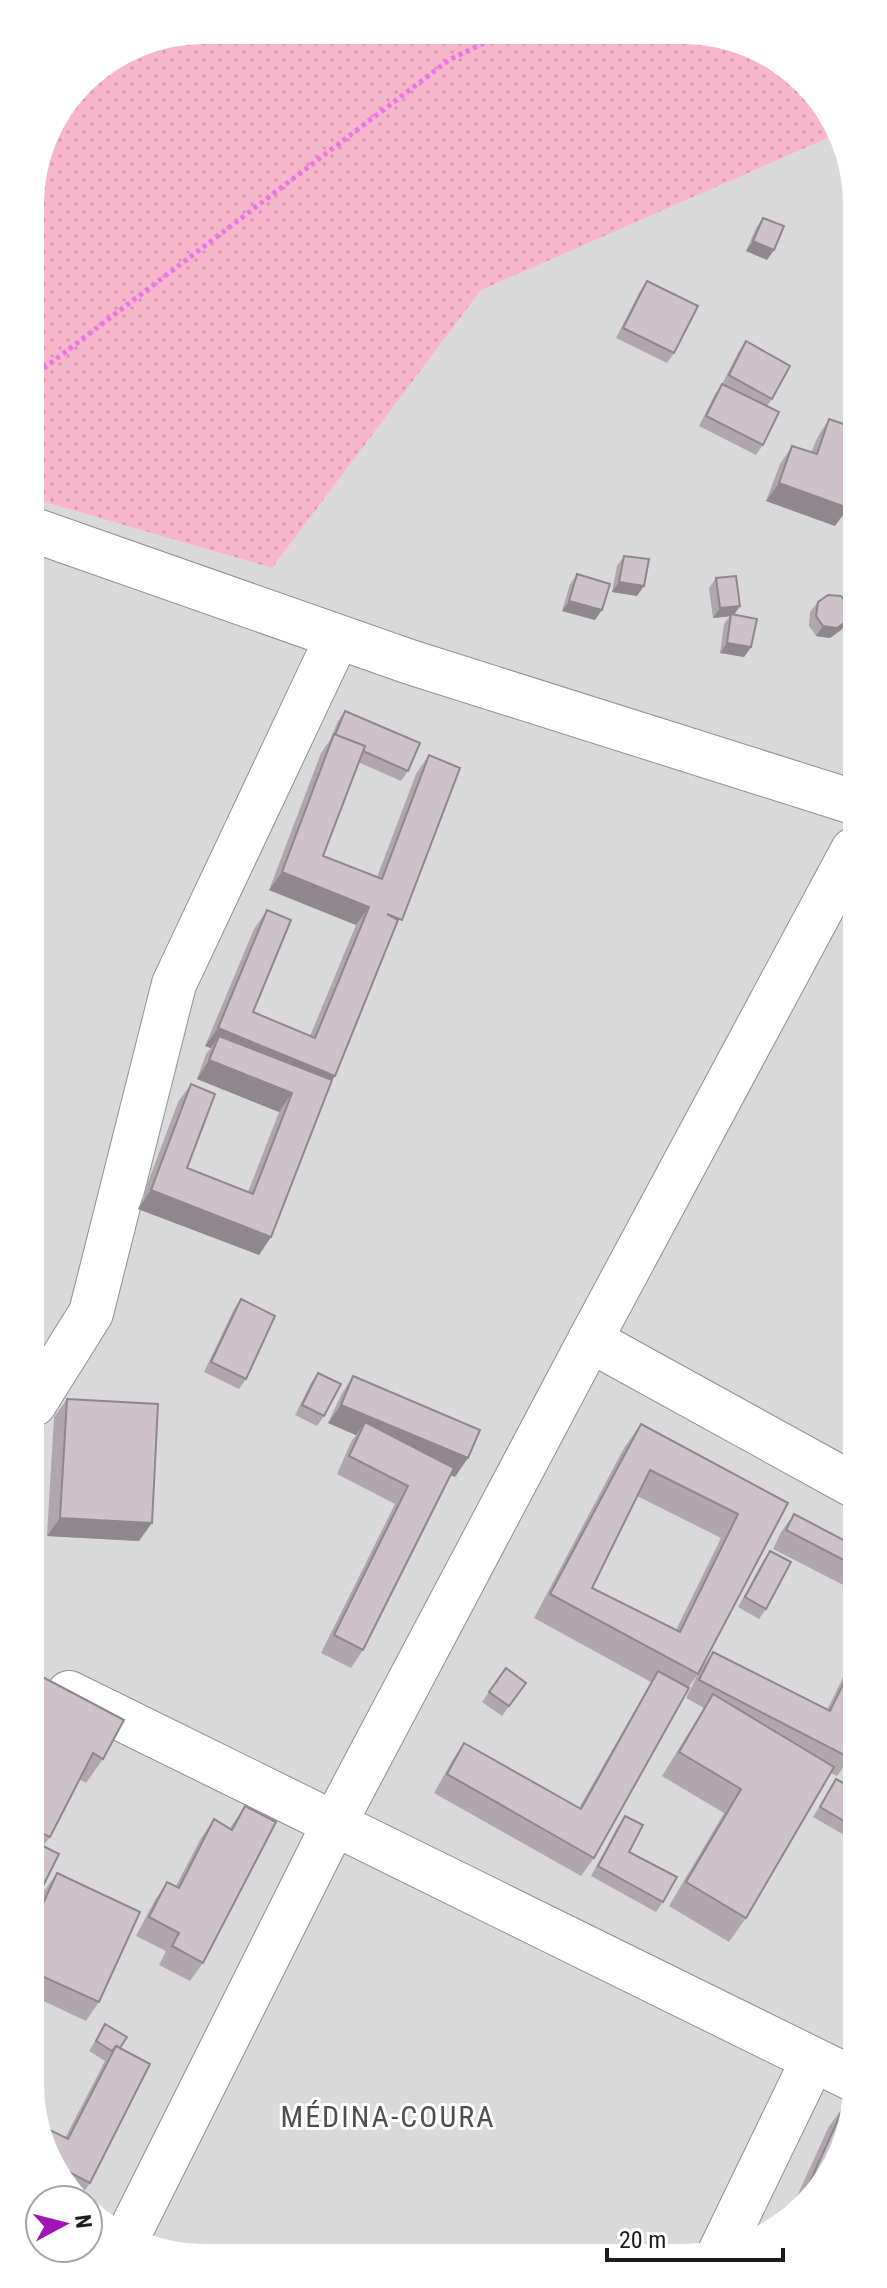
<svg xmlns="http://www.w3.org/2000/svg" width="887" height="2288" font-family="'Roboto Condensed',sans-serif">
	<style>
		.residential { fill: #dad9da }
		.sand { fill: url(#sand-dots) }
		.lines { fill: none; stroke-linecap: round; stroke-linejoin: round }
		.street-casing { stroke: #909090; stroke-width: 46 }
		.path { stroke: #e974ec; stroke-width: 5; stroke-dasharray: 4 4; stroke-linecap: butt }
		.street { stroke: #fff; stroke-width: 44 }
		.wall { fill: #b1a6ae; fill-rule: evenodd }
		.shaded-wall { fill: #90878d }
		.building { fill: #cec1ca; stroke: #90878d; stroke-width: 2; fill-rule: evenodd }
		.labels { text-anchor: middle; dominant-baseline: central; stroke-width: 6; stroke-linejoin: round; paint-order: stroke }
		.quarter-label { font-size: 30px; letter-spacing: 2px; fill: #4f4f4f; stroke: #fff }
	</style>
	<defs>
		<pattern id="sand-dots" width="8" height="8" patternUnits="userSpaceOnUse" patternTransform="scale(2)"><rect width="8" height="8" fill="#f7b6cb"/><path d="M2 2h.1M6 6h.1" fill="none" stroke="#d39cae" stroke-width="1.8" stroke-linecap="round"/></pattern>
	</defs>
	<rect width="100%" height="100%" fill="#ede3e7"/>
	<path class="residential" d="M837,134L851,159L857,2095L814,2198L728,2252L170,2255L89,2215L88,2200H80L36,2129L31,498L272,568L481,290Z"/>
	<path class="sand" d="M204,30L718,33L806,81L837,134L481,290L272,568L31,498L30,192L48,127L89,73L138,43Z"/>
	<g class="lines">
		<g class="street-casing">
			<g id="street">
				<path d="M31,529L410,662L853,802"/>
				<path d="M590,1340L855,1486"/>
				<path d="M34,1404L91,1313L174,984L337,638"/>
				<path d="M69,1693L857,2081"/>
				<path d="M129,2234L334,1824L590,1340L853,850"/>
				<path d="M720,2252L813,2060"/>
			</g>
		</g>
		<path class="path" d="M31,378L449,60L506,32"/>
		<use href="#street" class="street"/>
	</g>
	<g class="wall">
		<path d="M763,218L767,260L746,251L756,228Z"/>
		<path d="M647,281L674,353L667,363L616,338L640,291Z"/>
		<path d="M746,341L772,399L767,406L763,445L756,455L699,426L715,394L722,384L739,351Z"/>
		<path d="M829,419L848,464L835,526L766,501L780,464L792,446L811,453L817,438Z"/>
		<path d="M624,556L637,596L612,592L617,566Z"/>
		<path d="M577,574L595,620L562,611L570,584Z"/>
		<path d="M716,578L740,606L734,615L751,647L744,657L720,653L724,624L730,616L713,618L709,588Z"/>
		<path d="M818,602L848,620L841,630L830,638L816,636L809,626L810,612Z"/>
		<path d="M345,711L408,771L401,781L358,762L323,856L377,877L416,774L429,755L393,932L335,1076L331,1081L271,1237L259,1255L138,1209L178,1102L191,1084L187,1168L248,1192L279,1112L197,1079L206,1054L211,1048L205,1046L254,929L267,910L253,1012L310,1036L356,925L269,890L321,753L330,740L338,721Z"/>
		<path d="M241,1299L246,1379L239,1389L204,1372L234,1309Z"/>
		<path d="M318,1373L324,1416L317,1426L295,1415L311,1383Z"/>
		<path d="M353,1376L455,1477L451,1475L363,1650L351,1668L321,1653L395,1504L337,1474L352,1440L356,1435L328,1423L341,1395Z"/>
		<path d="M67,1399L139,1541L47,1536L54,1417Z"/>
		<path d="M641,1424L788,1503L698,1674L688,1688L594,1858L581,1876L434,1793L452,1761L464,1743L579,1808L651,1682L534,1618L624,1448ZM637,1496L721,1538L676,1630L592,1588Z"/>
		<path d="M794,1514L855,1546V1591L773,1549L781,1532Z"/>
		<path d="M770,1551L766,1609L759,1619L738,1607L763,1561Z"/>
		<path d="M713,1652L827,1710L855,1653L856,1747L850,1758L837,1776L831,1773L746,1918L729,1942L669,1906L724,1813L662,1776L704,1708L686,1698L700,1670Z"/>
		<path d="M506,1668L526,1683L502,1716L482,1702Z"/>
		<path d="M35,1673L103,1759L86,1783L79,1779L50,1837L43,1846L35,1902Z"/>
		<path d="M836,1779L856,1790V1832L851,1839L813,1817Z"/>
		<path d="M245,1806L203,1963L190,1981L159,1965L166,1951L136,1936L155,1900L167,1882L176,1886L201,1838L214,1819L230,1828Z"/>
		<path d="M625,1816L629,1852L663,1902L656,1912L591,1876L618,1826Z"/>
		<path d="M57,1873L99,2002L86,2021L35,1997V1912L44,1891Z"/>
		<path d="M105,2024L120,2048L90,2183L79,2199L36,2129L65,2138L105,2061L89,2051Z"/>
		<path d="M845,2104L814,2198L789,2214L828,2128Z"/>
	</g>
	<g class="shaded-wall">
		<path d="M753,241L774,250L767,260L746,251Z"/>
		<path d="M779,483L848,508L835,526L766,501Z"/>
		<path d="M619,582L644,586L637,596L612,592Z"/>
		<path d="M569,601L602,610L595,620L562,611Z"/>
		<path d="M740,606L733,616L713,618L720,608Z"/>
		<path d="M848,620L841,630L830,638L816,636L823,626Z"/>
		<path d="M727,643L751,647L744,657L720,653Z"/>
		<path d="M282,872L369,907L356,925L269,890Z"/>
		<path d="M218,1028L335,1076L322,1094L219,1036L211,1048L205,1046Z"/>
		<path d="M209,1060L292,1093L279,1112L197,1079Z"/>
		<path d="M151,1190L271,1237L259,1255L138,1209Z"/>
		<path d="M341,1405L468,1458L455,1477L359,1436L365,1422L356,1435L328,1423Z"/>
		<path d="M60,1518L152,1523L139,1541L47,1536Z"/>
	</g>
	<g class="building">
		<path d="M763,218L784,226L774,250L753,241Z"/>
		<path d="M647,281L698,306L674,353L623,328Z"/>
		<path d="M746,341L790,366L772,399L729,375Z"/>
		<path d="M722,384L779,412L763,445L706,416Z"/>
		<path d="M829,419L852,427V452L848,464L852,466V497L848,508L779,483L792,446L817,454Z"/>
		<path d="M624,556L649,559L644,586L619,582Z"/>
		<path d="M577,574L610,584L602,610L569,601Z"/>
		<path d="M736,576L740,606L720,608L716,578Z"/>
		<path d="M828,595L841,596L850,608L848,620L837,628L823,626L816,616L818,602Z"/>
		<path d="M731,614L757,619L751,647L727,643Z"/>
		<path d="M345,711L420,743L408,771L363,751L365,746L335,735Z"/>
		<path d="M334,734L365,746L323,856L382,879L429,755L460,768L402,920L387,914L398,920L335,1076L218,1028L267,910L291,920L253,1012L315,1038L369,907L282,872Z"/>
		<path d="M219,1036L332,1080L271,1237L151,1190L191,1084L215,1094L187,1168L253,1194L292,1093L209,1060Z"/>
		<path d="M241,1299L275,1316L246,1379L211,1362Z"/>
		<path d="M318,1373L341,1384L324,1416L302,1405Z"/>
		<path d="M353,1376L480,1430L468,1458L341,1405Z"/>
		<path d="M67,1399L158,1404L152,1523L60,1518Z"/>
		<path d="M365,1422L454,1468L363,1650L334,1635L408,1486L349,1456Z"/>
		<path d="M641,1424L788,1503L698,1674L550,1594ZM650,1470L738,1514L680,1632L592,1588Z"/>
		<path d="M794,1514L855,1546V1566L786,1530Z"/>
		<path d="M770,1551L791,1562L766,1609L745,1597Z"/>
		<path d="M713,1652L830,1711L855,1660L856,1747L850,1758L699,1680Z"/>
		<path d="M506,1668L526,1683L509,1706L489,1692Z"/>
		<path d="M658,1671L689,1688L594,1858L447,1774L464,1743L581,1809Z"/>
		<path d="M35,1673L124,1720L103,1759L93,1753L50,1837L35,1830V1734L39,1725L35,1723Z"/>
		<path d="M713,1694L834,1767L746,1918L686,1882L741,1789L679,1752Z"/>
		<path d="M836,1779L856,1790V1828L820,1807Z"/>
		<path d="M245,1806L276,1822L203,1963L172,1946L179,1933L149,1917L167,1882L179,1888L214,1819L232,1830Z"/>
		<path d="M625,1816L643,1825L629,1852L677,1877L663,1902L598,1866Z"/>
		<path d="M35,1842L59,1854L35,1902Z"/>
		<path d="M57,1873L140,1912L99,2002L35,1973V1921Z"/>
		<path d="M105,2024L127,2037L120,2048L116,2046L112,2051L96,2041Z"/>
		<path d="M116,2046L150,2064L90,2183L59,2167L36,2129V2123L68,2139Z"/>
		<path d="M845,2104L852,2107L814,2198L798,2209Z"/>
	</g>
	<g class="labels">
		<g class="quarter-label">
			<text x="388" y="2116">MÉDINA-COURA</text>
		</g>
	</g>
	<path d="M0 0H887V2288H0ZM204 44H683A160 160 0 0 1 843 204V2084A160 160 0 0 1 683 2244H204A160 160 0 0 1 44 2084V204A160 160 0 0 1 204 44Z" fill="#fff" fill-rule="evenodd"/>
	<g transform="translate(64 2224) rotate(83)"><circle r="38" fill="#ffffff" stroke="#a4a4a4" stroke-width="2"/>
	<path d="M0-6L14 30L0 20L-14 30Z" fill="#a113b6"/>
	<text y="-12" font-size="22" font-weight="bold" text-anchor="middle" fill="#1c1c1c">N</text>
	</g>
	<path d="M607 2248v12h176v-12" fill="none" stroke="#1c1c1c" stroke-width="4"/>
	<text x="619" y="2248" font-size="24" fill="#1c1c1c" stroke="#ffffff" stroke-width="6" paint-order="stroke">20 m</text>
</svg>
